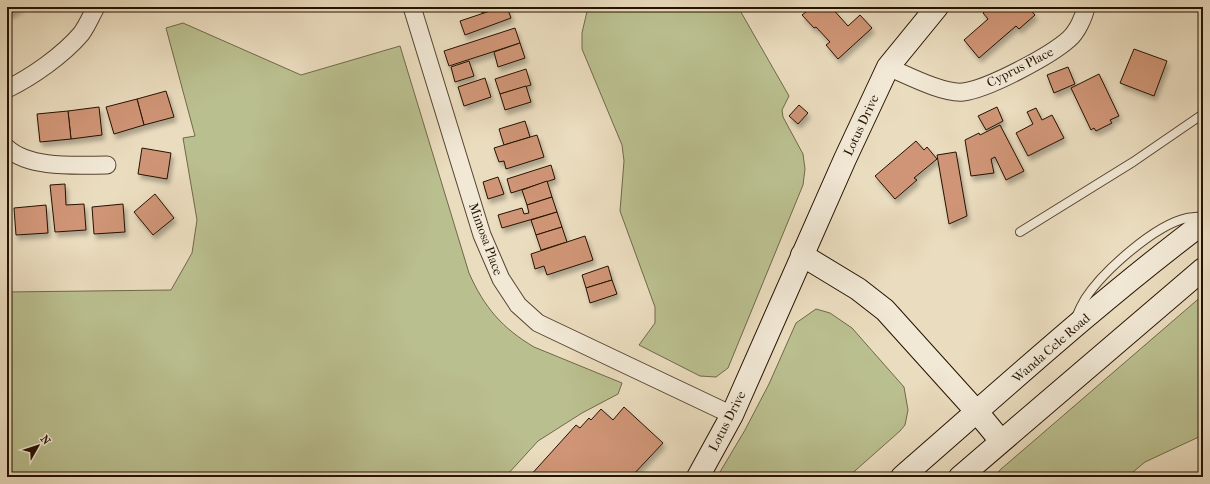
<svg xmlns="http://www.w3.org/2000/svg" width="1210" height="484" font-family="'IM FELL French Canon',serif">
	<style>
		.green { fill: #babf8f; stroke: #706848 }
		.building { fill: #cf9576; stroke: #251201; filter: url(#shadow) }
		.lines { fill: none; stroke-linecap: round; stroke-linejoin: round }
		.lane-casing { stroke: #564430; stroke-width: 10 }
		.street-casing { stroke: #564430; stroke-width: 19 }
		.secondary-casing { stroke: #251201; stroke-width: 24 }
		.lane { stroke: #f1e8d5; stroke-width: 8 }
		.street { stroke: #f1e8d5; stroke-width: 17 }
		.secondary { stroke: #f1e8d5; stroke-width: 22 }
		.labels { text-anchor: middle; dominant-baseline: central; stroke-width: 3; stroke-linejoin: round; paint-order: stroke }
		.street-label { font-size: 13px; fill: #251201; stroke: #f1e8d5 }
	</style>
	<defs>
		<filter id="shadow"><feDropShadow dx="2.5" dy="4.5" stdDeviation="2" flood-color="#0004"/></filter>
	</defs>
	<rect width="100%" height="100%" fill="#eadcbe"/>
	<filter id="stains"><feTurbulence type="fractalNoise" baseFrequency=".005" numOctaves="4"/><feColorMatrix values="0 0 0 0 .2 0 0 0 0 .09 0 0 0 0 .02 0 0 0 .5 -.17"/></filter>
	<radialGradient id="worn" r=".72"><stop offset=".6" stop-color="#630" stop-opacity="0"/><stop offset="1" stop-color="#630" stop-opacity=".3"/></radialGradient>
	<g class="green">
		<path d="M588,7H738L789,96L782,110L783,117L803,154L805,169L803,185L728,368L716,377L700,376L639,345L655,323V307L620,211L624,161L622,145L582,49V33Z"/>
		<path d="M183,23L301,75L400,46L469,273C484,307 502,328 534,347L622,383L618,394L582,413L538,441L507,475L509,477H7V292L171,290L192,253L197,220L183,138L195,136L166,28Z"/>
		<path d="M1203,295V435L1145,462L1127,477H994L1000,470Z"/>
		<path d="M816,309L830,313L852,328L904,387L908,410L905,425L900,431L848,477H717L745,430L769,384L796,323Z"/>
	</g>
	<g class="building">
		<path d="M7,7H22L7,15Z"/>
		<path d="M480,7H502L482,13Z"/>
		<path d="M502,7H507L511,18L465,35L460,21Z"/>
		<path d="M812,7H831L848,26L860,15L872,28L838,59L826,45L830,42L816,27L814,28L802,15Z"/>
		<path d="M990,7H1028L1035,15L1019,29L1016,26L979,58L964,40L988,19L983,13Z"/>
		<path d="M515,28L520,43L449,66L444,51Z"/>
		<path d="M520,43L525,58L498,67L494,52Z"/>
		<path d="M1134,49L1167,61L1154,96L1120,83Z"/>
		<path d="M469,61L474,76L455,82L451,67Z"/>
		<path d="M1068,67L1075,84L1054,93L1047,75Z"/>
		<path d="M526,69L531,85L500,94L495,79Z"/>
		<path d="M1099,74L1119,116L1110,120L1112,123L1096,131L1094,128L1091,130L1071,88Z"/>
		<path d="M485,78L491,97L464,106L458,87Z"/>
		<path d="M526,86L531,102L505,110L500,94Z"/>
		<path d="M166,91L174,117L144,125L137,99Z"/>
		<path d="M137,99L144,125L114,134L106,107Z"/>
		<path d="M799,105L808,113L798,124L789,116Z"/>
		<path d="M99,107L102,135L71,139L68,111Z"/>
		<path d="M997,107L1003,121L986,130L978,116Z"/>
		<path d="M1036,108L1042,120L1052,115L1064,138L1028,156L1016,133L1033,124L1027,112Z"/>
		<path d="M68,111L71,139L40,142L37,114Z"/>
		<path d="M525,121L530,137L504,145L499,129Z"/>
		<path d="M1000,125L1024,171L1006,180L995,157L991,159L994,173L971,176L965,140L979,133L980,135Z"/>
		<path d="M537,135L544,157L506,169L504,161L499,162L494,148Z"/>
		<path d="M916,141L924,150L927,147L937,159L914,178L917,180L895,199L875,176Z"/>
		<path d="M142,148L171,153L167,179L138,174Z"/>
		<path d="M956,152L967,216L949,224L937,155Z"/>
		<path d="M551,165L555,179L511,193L507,179Z"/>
		<path d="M498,177L504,194L488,199L483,182Z"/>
		<path d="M547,181L552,197L527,205L522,190Z"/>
		<path d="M65,184L66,205L84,204L86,230L55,232L50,185Z"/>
		<path d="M155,194L174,218L153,235L134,212Z"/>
		<path d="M552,197L557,212L502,228L498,215L522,208L524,214L529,213L527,205Z"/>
		<path d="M123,204L125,232L94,234L92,207Z"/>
		<path d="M46,205L48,233L16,235L14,208Z"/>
		<path d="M557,212L562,227L536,235L531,220Z"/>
		<path d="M562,227L567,242L541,250L536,235Z"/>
		<path d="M585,236L593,260L547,275L544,266L535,269L531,254Z"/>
		<path d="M608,266L612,280L586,288L582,275Z"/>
		<path d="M612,280L617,294L590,303L586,288Z"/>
		<path d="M624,407L663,443L631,477H529L576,425L580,428L589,418L591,420L601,409L613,420Z"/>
	</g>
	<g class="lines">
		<g class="lane-casing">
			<g id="lane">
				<path d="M1020,232L1133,162L1203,114"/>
				<path d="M1077,315C1079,310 1082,304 1085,299C1103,271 1155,225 1187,218C1192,217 1198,217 1203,216"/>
			</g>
		</g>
		<g class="street-casing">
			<g id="street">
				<path d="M412,7L482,235L501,279L518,305L538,323L732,415"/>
				<path d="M888,67C907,75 943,94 963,92C988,89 1050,56 1069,39C1077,32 1084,17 1086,7"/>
				<path d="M7,89C32,77 63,55 81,34C87,26 91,16 96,7"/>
				<path d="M7,148C30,169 77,165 107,165"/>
			</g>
		</g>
		<g class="secondary-casing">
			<g id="secondary">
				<path d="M802,255L858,289L885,310L977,412L1001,441"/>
				<path d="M698,477L732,415L845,159L888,67L937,7"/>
				<path d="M902,477C1001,391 1098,302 1203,223"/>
				<path d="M960,477L1203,269"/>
			</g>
		</g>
		<use href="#lane" class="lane"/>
		<use href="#street" class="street"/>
		<use href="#secondary" class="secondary"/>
	</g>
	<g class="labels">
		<g class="street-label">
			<text transform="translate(1020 67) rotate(-27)">Cyprus Place</text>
			<text transform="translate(861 125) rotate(-65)">Lotus Drive</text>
			<text transform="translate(486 239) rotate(70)">Mimosa Place</text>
			<text transform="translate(1051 348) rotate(-41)">Wanda Cele Road</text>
			<text transform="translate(727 421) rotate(-63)">Lotus Drive</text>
		</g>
	</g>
	<rect width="1210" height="484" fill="none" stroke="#eadcbe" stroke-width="24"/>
	<rect x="8" y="8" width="1194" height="468" fill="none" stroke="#251201" stroke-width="2"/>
	<rect x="12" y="12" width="1186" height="460" fill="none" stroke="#251201"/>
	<g transform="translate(38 446) rotate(51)" stroke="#f1e8d5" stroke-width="3" paint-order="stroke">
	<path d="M0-3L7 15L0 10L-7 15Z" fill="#251201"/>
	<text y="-6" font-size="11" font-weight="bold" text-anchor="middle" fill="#251201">N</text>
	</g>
	<rect width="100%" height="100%" filter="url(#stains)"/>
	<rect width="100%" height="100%" fill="url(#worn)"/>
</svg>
